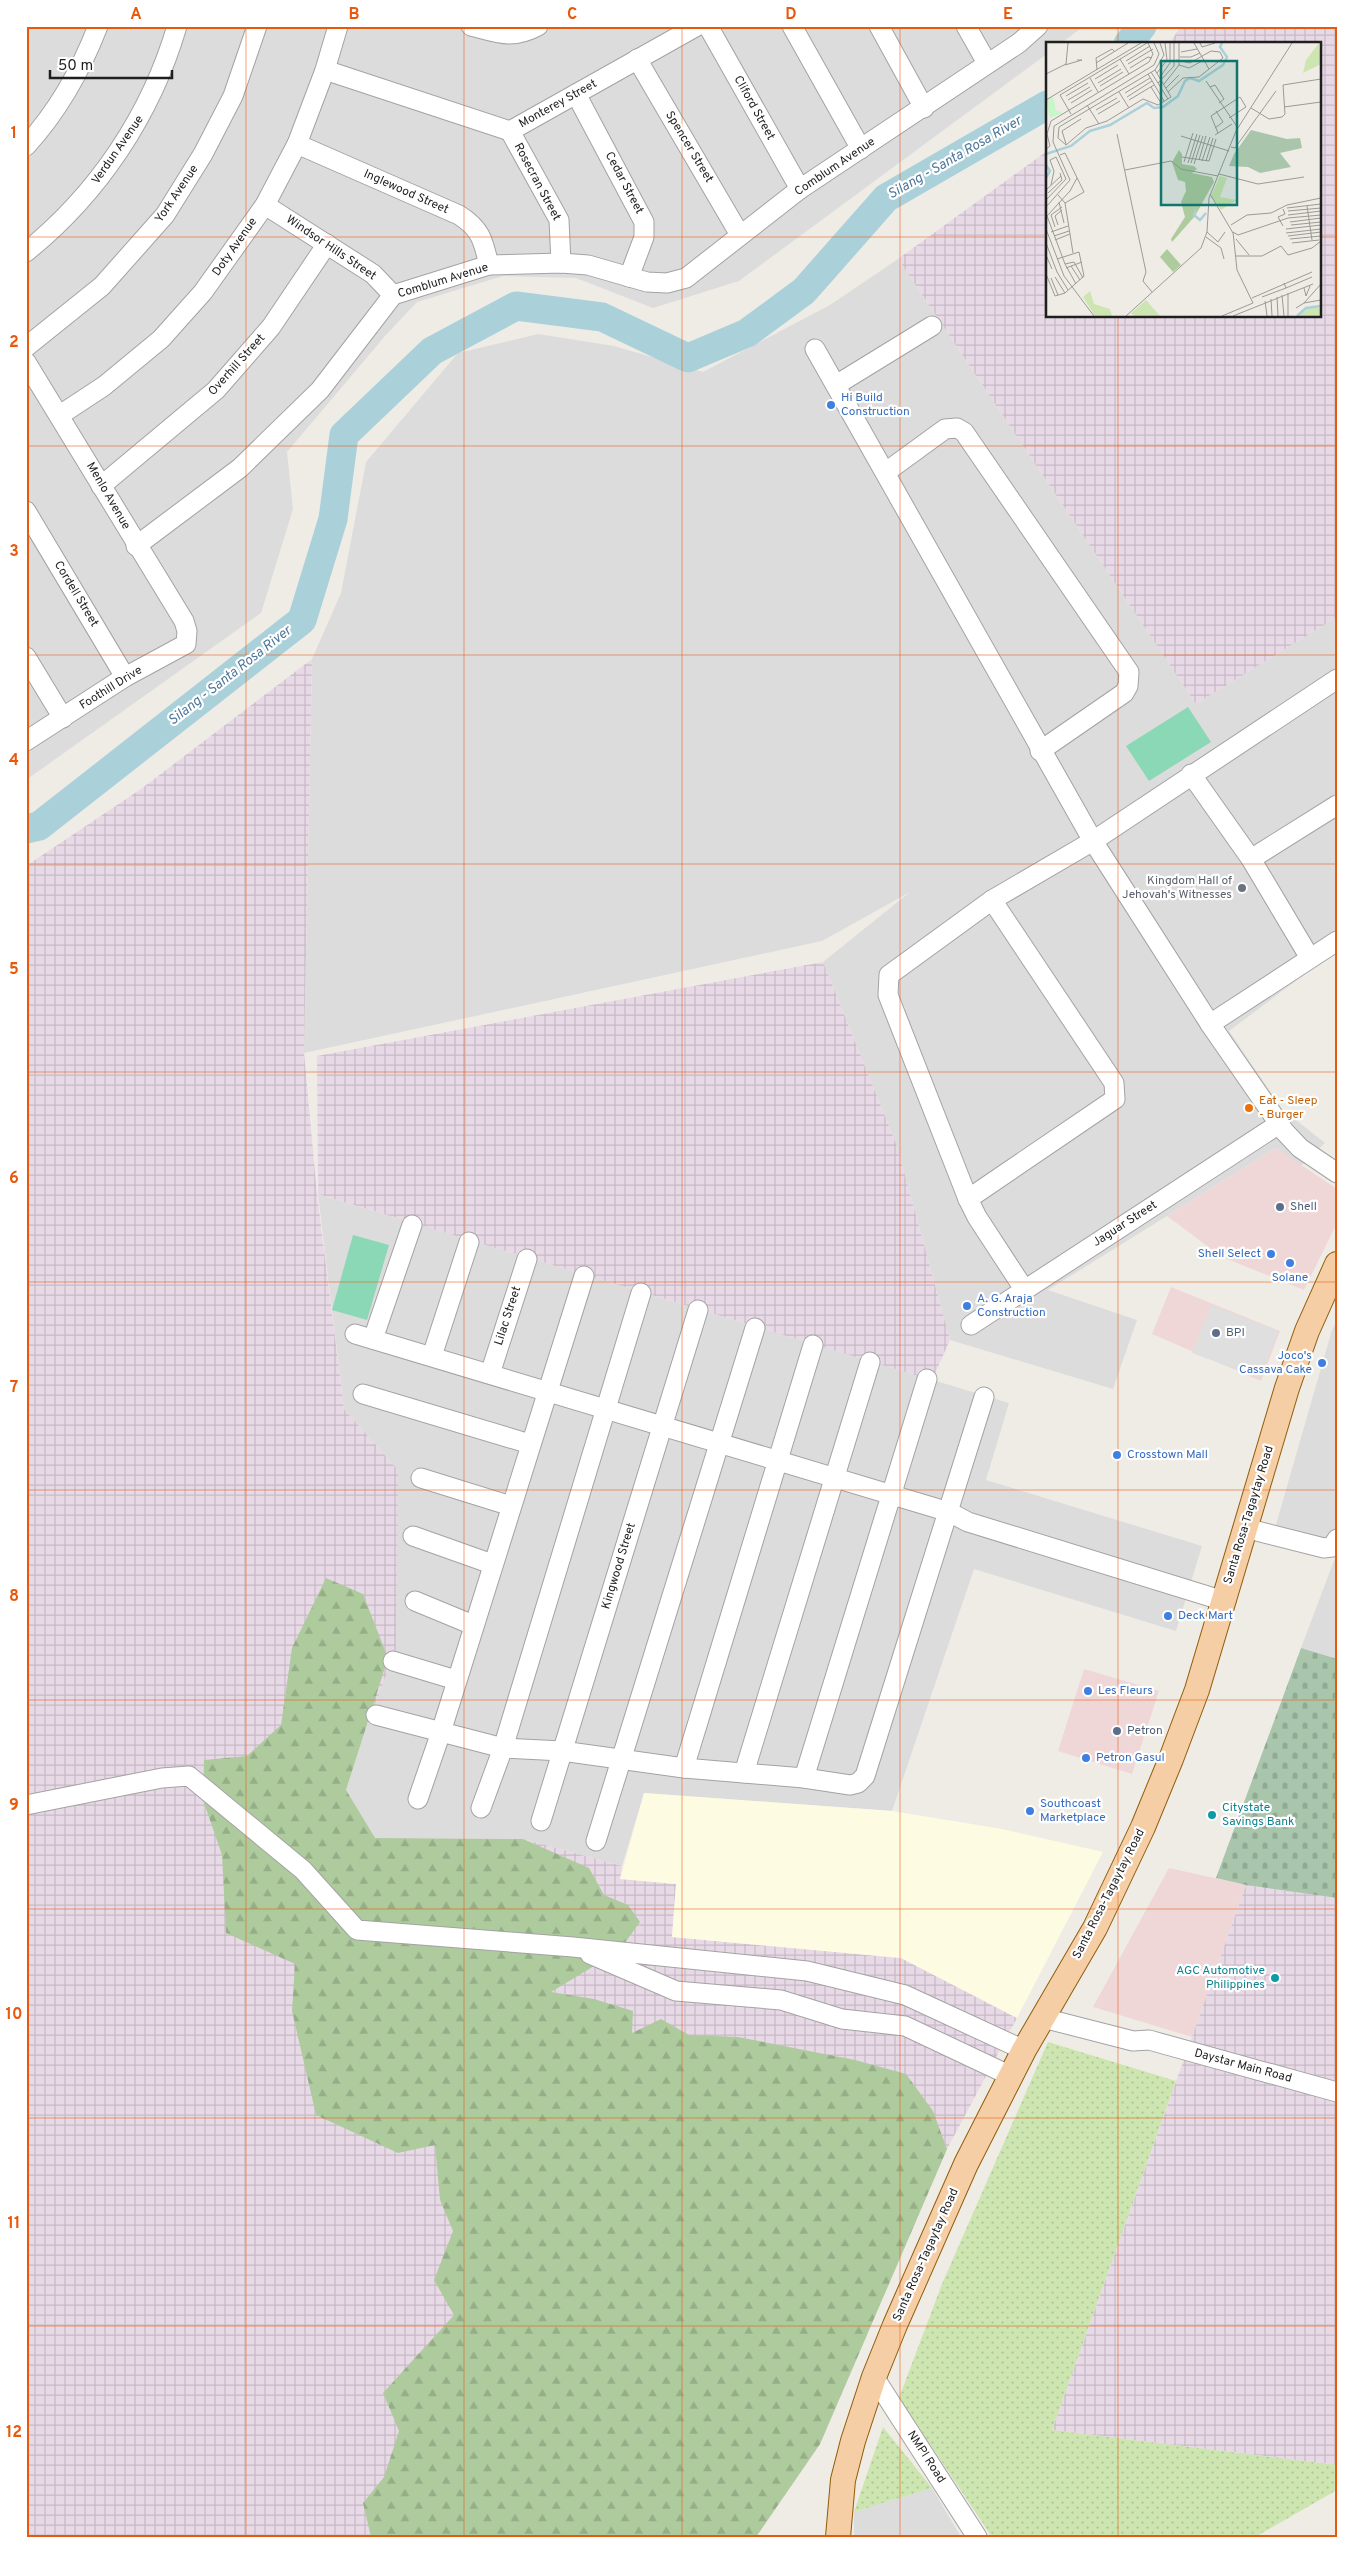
<svg xmlns="http://www.w3.org/2000/svg" width="1363" height="2563" font-family="Overpass,sans-serif">
	<style>
		.residential { fill: #dddcdc }
		.commercial { fill: #efd7d7 }
		.industrial { fill: url(#industrial-grid) }
		.education { fill: #fdfbe2 }
		.grass { fill: url(#grass-dots) }
		.forest { fill: url(#forest-firs) }
		.cemetery { fill: url(#cemetery-stones) }
		.pitch { fill: #8ad8b6 }
		.parking { fill: #dfdfdf }
		.lines { fill: none; stroke-linecap: round; stroke-linejoin: round }
		.river { stroke: #aad1da; stroke-width: 29 }
		.minor-casing { stroke: #a3a3a3; stroke-width: 21 }
		.major-casing { stroke: #905d0b; stroke-width: 26 }
		.minor { stroke: #fff; stroke-width: 19 }
		.major { stroke: #f5cea5; stroke-width: 24 }
		.grid { fill: none; stroke: #e8590c; stroke-width: 1; stroke-opacity: 0.55 }
		.shop-dot { fill: #3f7fe0; stroke: #fff; stroke-width: 2 }
		.worship-dot { fill: #6b7280; stroke: #fff; stroke-width: 2 }
		.food-dot { fill: #e8710a; stroke: #fff; stroke-width: 2 }
		.service-dot { fill: #5c6f8a; stroke: #fff; stroke-width: 2 }
		.culture-dot { fill: #0f9aa8; stroke: #fff; stroke-width: 2 }
		.labels { text-anchor: middle; dominant-baseline: central; stroke-width: 4.5; stroke-linejoin: round; paint-order: stroke }
		.street-label { font-size: 12px; fill: #1f1f1f; stroke: #fff }
		.shop-label { font-size: 12px; fill: #366cbe; stroke: #fff; text-anchor: start }
		.worship-label { font-size: 12px; fill: #5b616d; stroke: #fff; text-anchor: end }
		.food-label { font-size: 12px; fill: #c56008; stroke: #fff; text-anchor: start }
		.service-label { font-size: 12px; fill: #4e5e75; stroke: #fff; text-anchor: start }
		.culture-label { font-size: 12px; fill: #0d838f; stroke: #fff; text-anchor: start }
		.water-label { font-size: 14px; font-style: italic; fill: #4c7799; stroke: #fff }
		.inset-river { fill: none; stroke: #aad1da; stroke-width: 2.5 }
		.inset-road { fill: none; stroke: #9c9a96; stroke-width: 1 }
		.view { fill: #0f766e; fill-opacity: 0.15; stroke: #0f766e; stroke-width: 2.5 }
		.inset-edge { fill: none; stroke: #1f1f1f; stroke-width: 2.5 }
		.neatline { fill: none; stroke: #e8590c; stroke-width: 2 }
		.grid-label { font-size: 16px; text-anchor: middle; font-weight: bold; fill: #e8590c }
	</style>
	<defs>
		<pattern id="industrial-grid" width="8" height="8" patternUnits="userSpaceOnUse" patternTransform="scale(1.25)"><rect width="8" height="8" fill="#e8d9e6"/><path d="M0 4h8M4 0v8" fill="none" stroke="#c7bac5"/></pattern>
		<pattern id="grass-dots" width="8" height="8" patternUnits="userSpaceOnUse" patternTransform="scale(1.25)"><rect width="8" height="8" fill="#cde5b0"/><path d="M2 2h.1M6 6h.1" fill="none" stroke="#b0c497" stroke-width="1.8" stroke-linecap="round"/></pattern>
		<pattern id="forest-firs" width="22" height="20" patternUnits="userSpaceOnUse" patternTransform="scale(1.25)"><rect width="22" height="20" fill="#aecb9e"/><path d="M5 1l3.5 6h-7zM16 11l3.5 6h-7z" fill="#95ae88"/></pattern>
		<pattern id="cemetery-stones" width="16" height="16" patternUnits="userSpaceOnUse" patternTransform="scale(1.25)"><rect width="16" height="16" fill="#a9c6ac"/><path d="M2 7V4a2 2 0 0 1 4 0v3zM10 15v-3a2 2 0 0 1 4 0v3z" fill="#91aa94"/></pattern>
	</defs>
	<rect width="100%" height="100%" fill="#efece6"/>
	<g class="residential">
		<path d="M26,26H1084L1060,44H1047V54L739,281L653,308L576,278L503,276L417,302L385,336L287,452L293,509L261,613L26,780Z"/>
		<path d="M898,259L1196,704L1337,617V950L1229,1031L1282,1109L1325,1143L1301,1166L1276,1148L1048,1290L1137,1320L1113,1389L950,1340L897,1146L823,962L910,892L822,941L304,1053L312,659L341,593L366,462L458,353L538,334L614,346L703,372L830,305Z"/>
		<path d="M318,1194L1009,1403L986,1480L1202,1546L1176,1631L974,1569L892,1811L644,1793L622,1866L523,1839L375,1838L342,1789L398,1470L344,1409Z"/>
		<path d="M1337,1321V1660L1301,1648L1335,1558L1271,1542L1332,1330Z"/>
		<path d="M932,2488L961,2537H854V2512Z"/>
	</g>
	<g class="commercial">
		<path d="M1276,1148L1337,1189V1223L1304,1290L1222,1257L1167,1216Z"/>
		<path d="M1171,1287L1280,1331L1261,1381L1152,1334Z"/>
		<path d="M1084,1669L1159,1691L1132,1774L1058,1751Z"/>
		<path d="M1169,1868L1246,1885L1192,2037L1093,2007Z"/>
	</g>
	<g class="industrial">
		<path d="M1181,26H1337V617L1196,704L898,259L1047,151V316H1319V44H1169Z"/>
		<path d="M312,659L304,1053L317,1194L344,1409L398,1470L396,1649L343,1789L375,1838L523,1839L622,1866L620,1879L676,1884L672,1937L901,1958L1017,2018L947,2149L820,2444L756,2537H26V866L141,789Z"/>
		<path d="M823,962L897,1146L950,1340L932,1380L318,1194L317,1056Z"/>
		<path d="M1246,1885L1337,1898V2465L1052,2430Z"/>
	</g>
	<path class="education" d="M644,1793L892,1811L1002,1829L1103,1852L1017,2018L901,1958L672,1937L676,1884L620,1879Z"/>
	<g class="grass">
		<path d="M1048,2042L1176,2081L1052,2430L1337,2465V2490L1255,2537H992L899,2398L942,2284Z"/>
		<path d="M883,2427L932,2488L854,2512Z"/>
	</g>
	<path class="forest" d="M326,1578L363,1594L388,1658L346,1790L375,1838L523,1839L589,1868L604,1895L628,1905L640,1922L619,1951L551,1992L594,1999L633,2011L632,2033L661,2019L689,2035L738,2037L855,2060L906,2074L933,2111L947,2149L820,2444L756,2537H371L363,2503L384,2477L399,2431L383,2393L454,2315L434,2280L453,2231L440,2200L435,2145L398,2153L316,2115L292,2011L295,1964L226,1933L222,1855L203,1800L204,1760L247,1756L281,1725L292,1648Z"/>
	<path class="cemetery" d="M1301,1648L1337,1659V1898L1246,1885L1216,1878Z"/>
	<g class="pitch">
		<path d="M1188,707L1211,742L1149,781L1126,746Z"/>
		<path d="M353,1235L389,1245L367,1320L332,1310Z"/>
	</g>
	<path class="parking" d="M1211,1305L1278,1331L1260,1378L1192,1353Z"/>
	<g class="lines">
		<g class="river">
			<path d="M1128,44L1142,26"/>
			<path d="M26,829L39,826L302,620L333,519L344,435L432,351L516,306L602,317L688,358L747,333L804,291L886,198L1047,105"/>
		</g>
		<g class="minor-casing">
			<g id="minor">
				<path d="M471,26C498,33 512,40 538,26"/>
				<path d="M708,26L800,189"/>
				<path d="M792,26L861,149"/>
				<path d="M879,26L924,108"/>
				<path d="M966,26L987,63"/>
				<path d="M637,59L740,235"/>
				<path d="M325,70L510,131L697,26"/>
				<path d="M576,94L644,222V237L629,277"/>
				<path d="M510,131L559,220L561,263"/>
				<path d="M297,144L459,215C481,229 483,240 489,265"/>
				<path d="M26,146C58,111 81,70 98,26"/>
				<path d="M265,205L373,274L393,295"/>
				<path d="M26,252C98,194 151,115 177,26"/>
				<path d="M26,347L102,286L165,215L203,154L233,96L257,26"/>
				<path d="M815,349L1093,841L1210,1024L1284,1131L1300,1148L1337,1173"/>
				<path d="M26,362L184,621L187,631L186,644L125,677L26,741"/>
				<path d="M836,385L932,326"/>
				<path d="M60,415L104,386L161,339L203,292L265,205L297,144L325,70L338,26"/>
				<path d="M886,472L945,429L957,428L964,432L1129,672L1128,686L1124,693L1040,751"/>
				<path d="M101,486L216,390L271,327L327,244"/>
				<path d="M26,511L125,677"/>
				<path d="M136,546L240,468L320,390L393,295L489,265L561,263L588,265L647,282L667,283L686,278L800,189L1019,43L1038,26"/>
				<path d="M26,657L63,718"/>
				<path d="M1191,774L1251,859L1310,958"/>
				<path d="M1251,859L1337,805"/>
				<path d="M1210,1024L1337,941"/>
				<path d="M968,1199L1115,1099L1114,1083L992,900"/>
				<path d="M1024,1289L977,1217L968,1199L888,995L889,975L992,900L1093,841L1337,679"/>
				<path d="M971,1325L1279,1124"/>
				<path d="M355,1334L949,1512L968,1522L1224,1601"/>
				<path d="M373,1339L412,1225"/>
				<path d="M432,1356L469,1242"/>
				<path d="M490,1374L527,1259"/>
				<path d="M363,1394L530,1444"/>
				<path d="M421,1478L511,1506"/>
				<path d="M1245,1528L1324,1548L1332,1547L1337,1539"/>
				<path d="M413,1536L492,1564"/>
				<path d="M415,1601L473,1625"/>
				<path d="M393,1661L456,1680"/>
				<path d="M376,1715L503,1748L562,1751L684,1768L804,1778L850,1785L858,1783L865,1776L984,1397"/>
				<path d="M684,1768L813,1345"/>
				<path d="M744,1773L870,1362"/>
				<path d="M804,1778L927,1379"/>
				<path d="M418,1799L441,1732L584,1276"/>
				<path d="M26,1805L162,1778L189,1776L303,1870L357,1930L573,1947L807,1971L905,1995L1024,2050"/>
				<path d="M481,1808L503,1748L641,1293"/>
				<path d="M541,1821L698,1310"/>
				<path d="M596,1841L755,1328"/>
				<path d="M590,1954L676,1991L781,2000L842,2019L905,2026L1011,2076"/>
				<path d="M1043,2018L1133,2041L1149,2040L1337,2092"/>
				<path d="M874,2377L977,2537"/>
			</g>
		</g>
		<g class="major-casing">
			<path id="major" d="M838,2537L843,2480L853,2441L874,2377L895,2325L966,2164L1024,2050L1095,1928L1143,1827L1171,1759L1197,1690L1287,1388L1307,1331L1337,1264"/>
		</g>
		<use href="#minor" class="minor"/>
		<use href="#major" class="major"/>
	</g>
	<path class="grid" d="M246,26V2537M464,26V2537M682,26V2537M900,26V2537M1118,26V44M26,237H1047M1319,237H1337M1118,316V2537M26,446H1337M26,655H1337M26,864H1337M26,1072H1337M26,1282H1337M26,1490H1337M26,1700H1337M26,1909H1337M26,2118H1337M26,2326H1337"/>
	<g class="shop-dot">
		<circle cx="831" cy="405" r="5"/>
		<circle cx="1271" cy="1254" r="5"/>
		<circle cx="1290" cy="1263" r="5"/>
		<circle cx="967" cy="1306" r="5"/>
		<circle cx="1322" cy="1363" r="5"/>
		<circle cx="1117" cy="1455" r="5"/>
		<circle cx="1168" cy="1616" r="5"/>
		<circle cx="1088" cy="1691" r="5"/>
		<circle cx="1086" cy="1758" r="5"/>
		<circle cx="1030" cy="1811" r="5"/>
	</g>
	<circle class="worship-dot" cx="1242" cy="888" r="5"/>
	<circle class="food-dot" cx="1249" cy="1108" r="5"/>
	<g class="service-dot">
		<circle cx="1280" cy="1207" r="5"/>
		<circle cx="1216" cy="1333" r="5"/>
		<circle cx="1117" cy="1731" r="5"/>
	</g>
	<g class="culture-dot">
		<circle cx="1212" cy="1815" r="5"/>
		<circle cx="1275" cy="1978" r="5"/>
	</g>
	<g class="labels">
		<g class="street-label">
			<text transform="translate(558 104) rotate(-29)">Monterey Street</text>
			<text transform="translate(754 108) rotate(61)">Cliford Street</text>
			<text transform="translate(689 147) rotate(59)">Spencer Street</text>
			<text transform="translate(118 150) rotate(-55)">Verdun Avenue</text>
			<text transform="translate(835 167) rotate(-34)">Comblum Avenue</text>
			<text transform="translate(537 182) rotate(62)">Rosecran Street</text>
			<text transform="translate(624 183) rotate(62)">Cedar Street</text>
			<text transform="translate(406 192) rotate(24)">Inglewood Street</text>
			<text transform="translate(177 194) rotate(-56)">York Avenue</text>
			<text transform="translate(235 247) rotate(-55)">Doty Avenue</text>
			<text transform="translate(331 248) rotate(34)">Windsor Hills Street</text>
			<text transform="translate(443 281) rotate(-17)">Comblum Avenue</text>
			<text transform="translate(237 365) rotate(-48)">Overhill Street</text>
			<text transform="translate(108 496) rotate(60)">Menlo Avenue</text>
			<text transform="translate(76 594) rotate(59)">Cordell Street</text>
			<text transform="translate(111 688) rotate(-32)">Foothill Drive</text>
			<text transform="translate(1125 1224) rotate(-33)">Jaguar Street</text>
			<text transform="translate(508 1316) rotate(-72)">Lilac Street</text>
			<text transform="translate(1249 1515) rotate(-73)">Santa Rosa-Tagaytay Road</text>
			<text transform="translate(619 1566) rotate(-73)">Kingwood Street</text>
			<text transform="translate(1109 1894) rotate(-63)">Santa Rosa-Tagaytay Road</text>
			<text transform="translate(1243 2066) rotate(15)">Daystar Main Road</text>
			<text transform="translate(926 2255) rotate(-66)">Santa Rosa-Tagaytay Road</text>
			<text transform="translate(926 2457) rotate(57)">NMPI Road</text>
		</g>
		<g class="shop-label">
			<text x="841" y="398">Hi Build<tspan x="841" dy="14">Construction</tspan></text>
			<text x="1261" y="1254" text-anchor="end">Shell Select</text>
			<text x="1290" y="1278" text-anchor="middle">Solane</text>
			<text x="977" y="1299">A. G. Araja<tspan x="977" dy="14">Construction</tspan></text>
			<text x="1312" y="1356" text-anchor="end">Joco's<tspan x="1312" dy="14">Cassava Cake</tspan></text>
			<text x="1127" y="1455">Crosstown Mall</text>
			<text x="1178" y="1616">Deck Mart</text>
			<text x="1098" y="1691">Les Fleurs</text>
			<text x="1096" y="1758">Petron Gasul</text>
			<text x="1040" y="1804">Southcoast<tspan x="1040" dy="14">Marketplace</tspan></text>
		</g>
		<g class="worship-label">
			<text x="1232" y="881">Kingdom Hall of<tspan x="1232" dy="14">Jehovah's Witnesses</tspan></text>
		</g>
		<g class="food-label">
			<text x="1259" y="1101">Eat - Sleep<tspan x="1259" dy="14">- Burger</tspan></text>
		</g>
		<g class="service-label">
			<text x="1290" y="1207">Shell</text>
			<text x="1226" y="1333">BPI</text>
			<text x="1127" y="1731">Petron</text>
		</g>
		<g class="culture-label">
			<text x="1222" y="1808">Citystate<tspan x="1222" dy="14">Savings Bank</tspan></text>
			<text x="1265" y="1971" text-anchor="end">AGC Automotive<tspan x="1265" dy="14">Philippines</tspan></text>
		</g>
		<g class="water-label">
			<text transform="translate(955 158) rotate(-30)">Silang - Santa Rosa River</text>
			<text transform="translate(230 676) rotate(-38)">Silang - Santa Rosa River</text>
		</g>
	</g>
	<g transform="translate(1046 42)">
		<rect width="275" height="275" fill="#efece6"/>
		<path d="M273,1L275,22L257,31L260,18ZM174,134L181,136L174,155L191,158L175,168L165,154ZM44,249L48,262L64,267L66,274H49L37,255ZM100,258L114,274H88L85,271ZM262,266H275V274H253Z" fill="#cde5b0"/>
		<path d="M133,108L136,112V122L148,124L151,127L146,131L166,135L168,140L149,174L126,200L125,197L139,175L135,160L140,149L139,140L132,138L126,120ZM121,207L135,223L127,230L114,215Z" fill="#aecb9e"/>
		<path d="M205,88L241,97L254,96L256,106L234,111L245,125L214,131L202,125L183,124L188,112Z" fill="#a9c6ac"/>
		<path d="M7,54L10,68L17,71L4,76L0,58Z" fill="#c7f6c8"/>
		<path class="inset-river" d="M0,112L25,104L44,89L64,83L101,61L108,66L117,65L132,54L139,39L144,36L153,39L177,23L181,15L174,5L176,1M0,123L4,129L0,136M150,168L148,173L154,178L160,171M251,274L260,266L275,264"/>
		<path class="inset-road" d="M148,1L163,27M154,1L156,5L169,1M135,10L151,7M134,15H145L154,11M74,17L83,32M80,19L104,4M50,21L82,1M82,22L107,7M19,23L36,18H31M133,23L143,26L158,18M84,26L102,15L106,16M51,28L50,16L66,7L68,9M105,30L122,57M111,31L121,18L119,1M0,32L20,22L22,1M102,32L118,59M114,35L124,21V1M44,36L52,50M49,37L72,23M160,39L192,86M52,41L75,27M112,41L128,24V1M118,42L133,23V1M54,44L77,30M105,45L115,61M164,45L169,43L178,57L173,61M120,46L133,33M73,50L83,66M122,50L137,36L153,35L177,16L174,10L165,9L144,21L130,18M79,51L104,36M14,53L101,1M14,53L25,72M20,54L42,41M81,55L106,39M0,58L95,1M22,58L44,45M83,58L108,43M25,61L46,48M41,63L53,82M238,65L275,60M205,66L223,77L236,75L239,72L237,43L275,37M50,68L71,56M52,72L74,59M169,86L177,80L170,69M172,91L165,74L194,55L200,65L183,76M71,92L100,230L97,239L106,250M169,93L186,82M135,94L183,109M20,102L16,89L35,77M20,103L12,96L13,85L109,28L118,13L114,1M20,103L40,86L61,79L97,57L112,63L125,55L109,28M185,105L189,106L230,49M0,107L4,104L1,92L5,79L103,20L107,12L102,1M14,113L19,111L38,150L19,161M136,115L163,119L170,97M153,118L160,94M156,119L164,95M160,119L167,96M138,120L147,91M142,121L151,92M145,121L154,93M148,122L157,94M79,128L125,119L135,127L172,134M173,132L212,142L258,135M0,148L15,134M2,151L16,138L14,131M164,152L187,191M12,153L19,161L27,211M0,158L20,137L10,115L4,118L8,129L5,143M13,160L18,181M261,164L266,198M0,165L24,138L7,100L8,84L108,23L113,12L108,1M241,166L275,162M242,169L275,166M242,173L275,169M244,180L275,176M12,183L9,174L16,168M185,183L201,173L225,171L241,163L275,156M245,183L275,180M237,184L232,175L239,172L237,167M9,185L5,173L16,165M0,187L18,234L48,274M240,187L275,183M5,190L22,184M161,190L172,200L179,190M240,191L275,187M8,194L23,189M242,194L275,190M160,195L175,206L178,217M190,197L203,213M244,197L275,194M9,198L24,192M0,201L11,230L22,248M246,201L273,198M0,213L6,227M190,214H216L235,204L242,213L266,206L275,199M19,222L28,220L37,236M25,224L34,238M20,226L36,220M0,232L9,254L19,251L38,234L33,210L11,217M9,235L19,251M5,236L12,253M238,241L240,246L266,235M30,242L19,222L1,174L24,149L31,136M258,246L260,254L264,244M242,251V274M236,253L238,274M216,255L240,246M231,255L232,274M206,256L266,230M225,257L226,274M219,259L221,274M258,261L275,242M250,266L258,261L275,258M80,274L155,206L161,190L163,156L190,89L246,1M176,274L207,261L191,228L187,190L192,193L242,176L275,173M187,274L267,242"/>
		<path class="view" d="M115,19H191V163H115Z"/>
		<rect width="275" height="275" class="inset-edge"/>
	</g>
	<rect width="1363" height="2563" fill="none" stroke="#ffffff" stroke-width="55"/>
	<path d="M50 70v8h122v-8" fill="none" stroke="#1f1f1f" stroke-width="2.5"/>
	<text x="58" y="70" font-size="15" fill="#1f1f1f" stroke="#ffffff" stroke-width="4" paint-order="stroke">50 m</text>
	<rect x="28" y="28" width="1308" height="2508" class="neatline"/>
	<g class="grid-label">
		<text x="136" y="19">A</text>
		<text x="354" y="19">B</text>
		<text x="572" y="19">C</text>
		<text x="791" y="19">D</text>
		<text x="1008" y="19">E</text>
		<text x="1226" y="19">F</text>
		<text x="14" y="138">1</text>
		<text x="14" y="347">2</text>
		<text x="14" y="556">3</text>
		<text x="14" y="765">4</text>
		<text x="14" y="974">5</text>
		<text x="14" y="1183">6</text>
		<text x="14" y="1392">7</text>
		<text x="14" y="1601">8</text>
		<text x="14" y="1810">9</text>
		<text x="14" y="2019">10</text>
		<text x="14" y="2228">11</text>
		<text x="14" y="2437">12</text>
	</g>
</svg>
